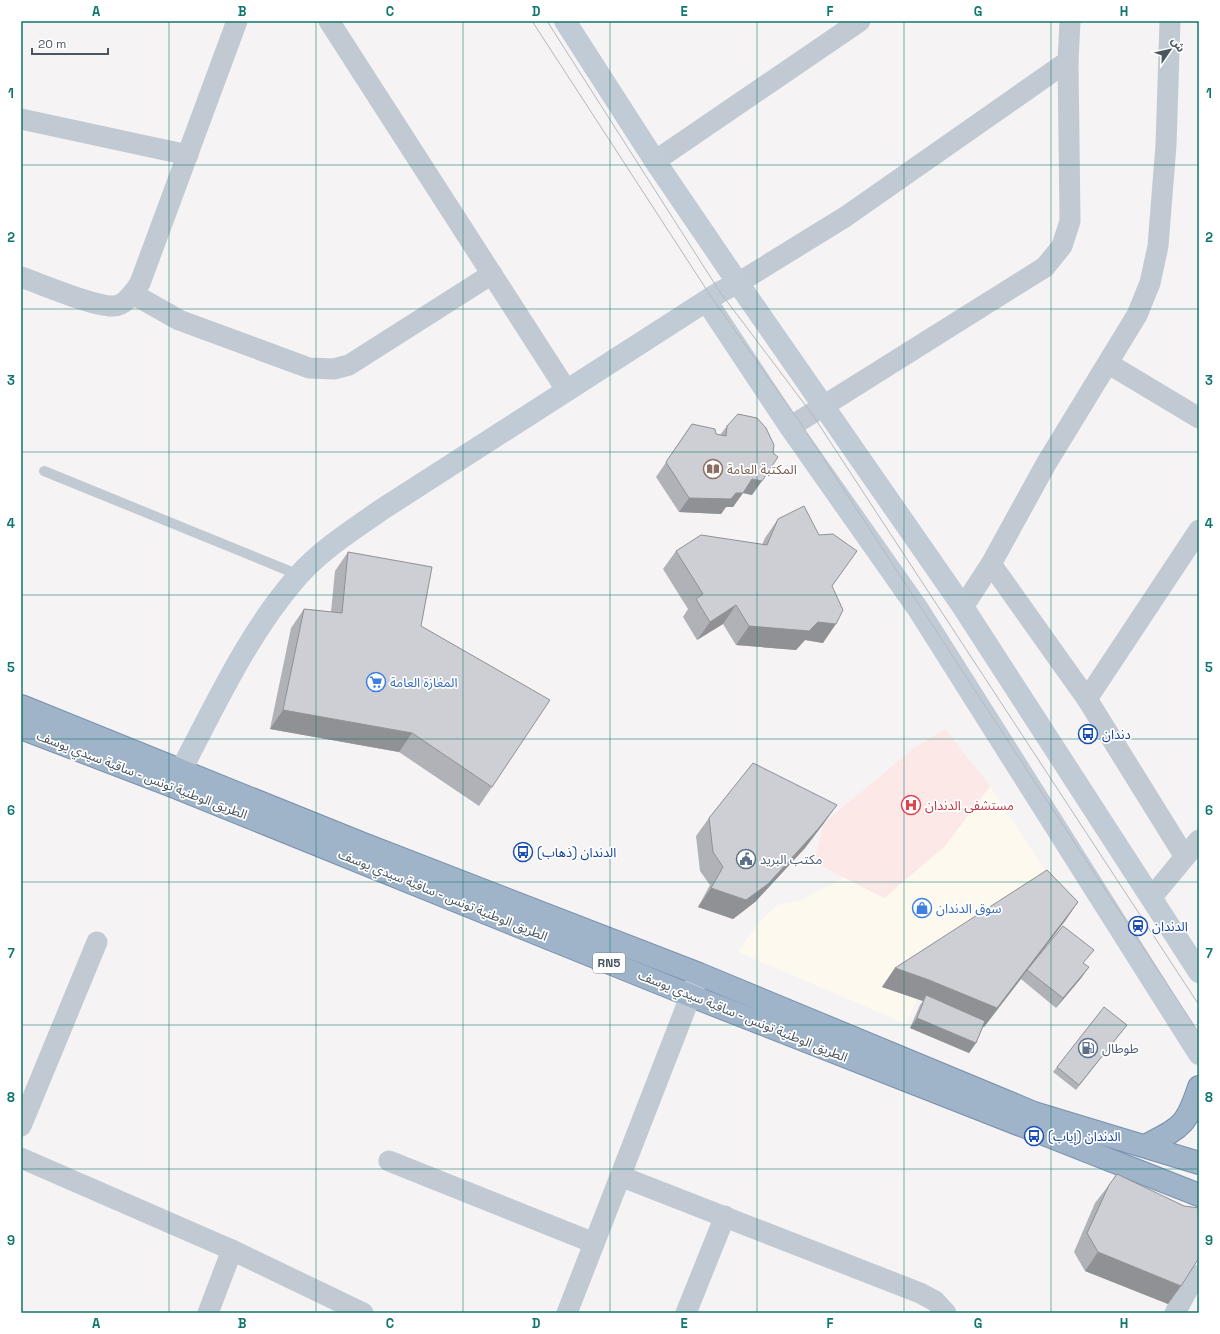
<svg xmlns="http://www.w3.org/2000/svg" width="1220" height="1334" font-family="'Space Grotesk','Noto Sans Arabic',sans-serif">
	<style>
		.commercial { fill: #fdf9ef }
		.medical { fill: #fce8e6 }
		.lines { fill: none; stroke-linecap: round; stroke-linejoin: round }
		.trunk-casing { stroke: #7690ad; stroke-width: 24 }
		.service { stroke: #c1cad2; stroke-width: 10 }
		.minor { stroke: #c1cad2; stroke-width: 21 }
		.secondary { stroke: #c1cbd6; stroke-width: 22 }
		.trunk { stroke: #9fb4c9; stroke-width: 22 }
		.tram { stroke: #b5b8bd; stroke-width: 1 }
		.wall { fill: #b0b2b7 }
		.shaded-wall { fill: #909195 }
		.building { fill: #cdcfd5; stroke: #909195 }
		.grid { fill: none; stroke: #0f766e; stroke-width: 1; stroke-opacity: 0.55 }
		.labels { text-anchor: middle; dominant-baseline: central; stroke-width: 3.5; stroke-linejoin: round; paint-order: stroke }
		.shield { fill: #fff; stroke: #808990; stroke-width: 1 }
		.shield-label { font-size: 12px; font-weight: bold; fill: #4a5661 }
		.education-label { font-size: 13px; fill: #785e54; stroke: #fff; text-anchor: start }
		.shop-label { font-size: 13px; fill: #366cbe; stroke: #fff; text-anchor: start }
		.transit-label { font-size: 13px; fill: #164399; stroke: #fff; text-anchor: start }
		.street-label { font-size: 13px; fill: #4a5661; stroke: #fff }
		.health-label { font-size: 13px; fill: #be3a42; stroke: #fff; text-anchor: start }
		.service-label { font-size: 13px; fill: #4e5e75; stroke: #fff; text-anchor: start }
		.neatline { fill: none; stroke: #0f766e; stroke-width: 1.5 }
		.grid-label { font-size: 13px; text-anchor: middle; font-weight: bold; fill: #0f766e }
	</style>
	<rect width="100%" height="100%" fill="#f5f3f3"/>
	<path class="commercial" d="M990,786L1072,911L1056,935L984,1027L917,998L906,1024L738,952L757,924L777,905L801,900L845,877L884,898L945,846Z"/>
	<path class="medical" d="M945,729L990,786L945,846L884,898L814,862L824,823L913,749Z"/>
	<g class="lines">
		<g class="trunk-casing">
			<g id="trunk">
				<path d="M21,706L363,844L699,974L1034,1113L1199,1163"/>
				<path d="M21,728L170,785L689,995L1199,1195"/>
				<path d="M1145,1146C1181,1127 1186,1127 1199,1087"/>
			</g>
		</g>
		<path class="service" d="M44,471L299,575"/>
		<g class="minor">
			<path d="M329,21L567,391"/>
			<path d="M21,119L188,155"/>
			<path d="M655,161L860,21"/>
			<path d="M21,277C41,284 94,307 113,306C125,306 134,292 140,283L237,21"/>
			<path d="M738,283L845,217L1068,61"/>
			<path d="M133,294L179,320L309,368L334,369L349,365L492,274"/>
			<path d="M1109,364L1199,418"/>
			<path d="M790,427L1045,267L1062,246L1070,221L1068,61L1070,21"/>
			<path d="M991,564L1087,699L1185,857"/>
			<path d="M963,607L991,564L1046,464L1137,315L1150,283L1158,246L1166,145L1170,21"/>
			<path d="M1087,699L1199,530"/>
			<path d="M1151,898L1199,840"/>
			<path d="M21,1126L97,942"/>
			<path d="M21,1158L232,1250"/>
			<path d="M389,1161L594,1243"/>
			<path d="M620,1176L920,1293L935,1301L946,1313"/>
			<path d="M208,1313L232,1250L363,1313"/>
			<path d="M567,1313L699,974"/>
			<path d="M686,1313L725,1216"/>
			<path d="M1175,1313L1190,1285L1199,1275"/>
		</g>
		<g class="secondary">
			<path d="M565,21L655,161L738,283L963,607L1199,972"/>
			<path d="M707,302L790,427L918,609L1199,1054"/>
			<path d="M170,785L181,770C216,704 248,633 298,576C322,549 353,530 381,510L720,292L738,283"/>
		</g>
		<use href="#trunk" class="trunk"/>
		<g class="tram">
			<path d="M532,21L712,298L799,421L1199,1033"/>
			<path d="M547,21L720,292L812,414L1199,1005"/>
		</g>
	</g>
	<g class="wall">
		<path d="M692,424L716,434L720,435L727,426L752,495L743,493L733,507H726L721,514L679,512L656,477Z"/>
		<path d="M778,519L832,586L823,643L805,640L796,650L736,645L723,624L697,640L683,617L688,609L663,569L676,551L762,545L765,538Z"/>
		<path d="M348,552L421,626L492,787L479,806L399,752L270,729L291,628L304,609L331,612L335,571Z"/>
		<path d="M709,818L824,823L805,848L755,902L733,919L698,907L710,885L700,871L696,836Z"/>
		<path d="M1078,902L1065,921L1036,959L1084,963L1082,977L1056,1008L1021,979L1025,974L984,1027H983L976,1043L969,1053L910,1028L920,1005L923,1001L882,987L895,968Z"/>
		<path d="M1123,1030L1076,1090L1053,1072L1057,1067Z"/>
		<path d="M1109,1185L1181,1286L1168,1304L1085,1271L1074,1252L1095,1203Z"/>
	</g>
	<g class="shaded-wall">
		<path d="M752,479L762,481L752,495L743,493L733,507H726L721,514L679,512L689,498Z"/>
		<path d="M736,605L723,624L697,640L710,622Z"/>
		<path d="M818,622L836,624L823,643L805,640L796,650L736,645L749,626Z"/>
		<path d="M283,710L412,733L399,752L270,729Z"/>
		<path d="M837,805L824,823L805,848L755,902L733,919L698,907L711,888Z"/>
		<path d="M1078,902L1065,921L984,1027L924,1001L926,995L923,1001L882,987L895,968Z"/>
		<path d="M1089,967L1082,977L1056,1008L1063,998Z"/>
		<path d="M917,1018L976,1043L969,1053L910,1028Z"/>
		<path d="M1098,1252L1181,1286L1168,1304L1085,1271Z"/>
	</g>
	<g class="building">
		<path d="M738,414L757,418L766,428L774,445L773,453L778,457L762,481L752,479L743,493H736L731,499L689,498L666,462L692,424L715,429L716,434L726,436L727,426Z"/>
		<path d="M804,506L819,535L833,534L857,551L832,586L843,610L836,624L818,622L809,631L749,626L736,605L710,622L696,599L703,594L676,551L701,535L767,545L778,519Z"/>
		<path d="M348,552L432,567L421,626L550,700L492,787L412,733L283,710L304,609L342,613Z"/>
		<path d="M753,763L837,805L818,829L768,884L746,900L711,888L723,867L713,852L709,818Z"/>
		<path d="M1047,870L1078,902L997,1008L929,980L895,968Z"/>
		<path d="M1063,926L1094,950L1083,963L1089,967L1063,998L1027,970Z"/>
		<path d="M926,995L985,1021L976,1043L917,1018Z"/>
		<path d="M1104,1007L1127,1025L1079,1085L1057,1067Z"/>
		<path d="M1117,1174L1184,1206L1199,1208V1258L1181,1286L1098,1252L1087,1233L1109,1185Z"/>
	</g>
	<path class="grid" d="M169,21V1313M316,21V1313M463,21V1313M610,21V1313M757,21V1313M904,21V1313M1051,21V1313M21,165H1199M21,309H1199M21,452H1199M21,595H1199M21,739H1199M21,882H1199M21,1025H1199M21,1169H1199"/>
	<defs>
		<g id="library-ring" transform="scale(1)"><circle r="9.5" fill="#fff" stroke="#8d6e63" stroke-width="1.5"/><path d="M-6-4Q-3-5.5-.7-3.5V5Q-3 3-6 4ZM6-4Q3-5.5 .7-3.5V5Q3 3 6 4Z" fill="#8d6e63"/></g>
		<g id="supermarket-ring" transform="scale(1)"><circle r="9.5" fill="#fff" stroke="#3f7fe0" stroke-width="1.5"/><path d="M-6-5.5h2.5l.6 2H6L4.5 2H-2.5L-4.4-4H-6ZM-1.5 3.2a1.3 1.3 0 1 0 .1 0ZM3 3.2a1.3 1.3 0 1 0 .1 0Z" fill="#3f7fe0"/></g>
		<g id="bus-ring" transform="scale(1)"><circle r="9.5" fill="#fff" stroke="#1a4fb4" stroke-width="1.5"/><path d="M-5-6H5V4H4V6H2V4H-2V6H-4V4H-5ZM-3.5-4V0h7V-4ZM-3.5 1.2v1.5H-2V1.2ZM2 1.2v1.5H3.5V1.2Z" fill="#1a4fb4"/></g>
		<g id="hospital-ring" transform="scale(1)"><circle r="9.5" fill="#fff" stroke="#e0444e" stroke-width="1.5"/><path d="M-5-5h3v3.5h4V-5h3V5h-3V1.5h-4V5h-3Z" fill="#e0444e"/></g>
		<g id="civic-ring" transform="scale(1)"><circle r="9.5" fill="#fff" stroke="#5c6f8a" stroke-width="1.5"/><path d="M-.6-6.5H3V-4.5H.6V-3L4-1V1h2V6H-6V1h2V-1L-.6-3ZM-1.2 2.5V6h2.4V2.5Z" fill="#5c6f8a"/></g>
		<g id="shop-ring" transform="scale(1)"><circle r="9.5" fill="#fff" stroke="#3f7fe0" stroke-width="1.5"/><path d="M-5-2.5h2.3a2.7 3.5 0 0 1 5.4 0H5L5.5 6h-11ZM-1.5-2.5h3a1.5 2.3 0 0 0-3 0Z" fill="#3f7fe0"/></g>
		<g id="station-ring" transform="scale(1)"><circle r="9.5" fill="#fff" stroke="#1a4fb4" stroke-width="1.5"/><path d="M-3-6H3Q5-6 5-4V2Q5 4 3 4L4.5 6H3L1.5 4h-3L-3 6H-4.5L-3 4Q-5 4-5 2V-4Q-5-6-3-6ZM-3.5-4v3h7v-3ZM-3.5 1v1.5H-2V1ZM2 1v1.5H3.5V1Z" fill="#1a4fb4"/></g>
		<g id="fuel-ring" transform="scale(1)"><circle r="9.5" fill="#fff" stroke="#5c6f8a" stroke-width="1.5"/><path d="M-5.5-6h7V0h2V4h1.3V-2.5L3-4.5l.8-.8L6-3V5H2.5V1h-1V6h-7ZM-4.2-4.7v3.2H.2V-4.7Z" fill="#5c6f8a"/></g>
	</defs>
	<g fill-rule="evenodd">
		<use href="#library-ring" x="713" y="469"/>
		<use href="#supermarket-ring" x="376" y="682"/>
		<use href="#bus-ring" x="1088" y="734"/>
		<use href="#hospital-ring" x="911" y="805"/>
		<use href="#bus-ring" x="523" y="852"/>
		<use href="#civic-ring" x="746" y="859"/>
		<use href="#shop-ring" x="922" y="908"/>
		<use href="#station-ring" x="1138" y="926"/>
		<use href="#fuel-ring" x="1088" y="1048"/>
		<use href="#bus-ring" x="1034" y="1136"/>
	</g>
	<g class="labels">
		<rect class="shield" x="593" y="953" width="32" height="20" rx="3"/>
		<g class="shield-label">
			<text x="609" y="963">RN5</text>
		</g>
		<g class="education-label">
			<text x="727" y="469">المكتبة العامة</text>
		</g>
		<g class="shop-label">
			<text x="390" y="682">المغازة العامة</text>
			<text x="936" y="908">سوق الدندان</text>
		</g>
		<g class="transit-label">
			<text x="1102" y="734">دندان</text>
			<text x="537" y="852">الدندان (ذهاب)</text>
			<text x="1152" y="926">الدندان</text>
			<text x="1048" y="1136">الدندان (إياب)</text>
		</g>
		<g class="street-label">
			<text transform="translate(142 775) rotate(21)">الطريق الوطنية تونس - ساقية سيدي يوسف</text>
			<text transform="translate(443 895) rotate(22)">الطريق الوطنية تونس - ساقية سيدي يوسف</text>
			<text transform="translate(743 1016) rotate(22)">الطريق الوطنية تونس - ساقية سيدي يوسف</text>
		</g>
		<g class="health-label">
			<text x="925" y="805">مستشفى الدندان</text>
		</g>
		<g class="service-label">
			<text x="760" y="859">مكتب البريد</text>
			<text x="1102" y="1048">طوطال</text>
		</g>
	</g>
	<rect width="1220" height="1334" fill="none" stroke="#ffffff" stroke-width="44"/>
	<g transform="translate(1170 50) rotate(56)" stroke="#ffffff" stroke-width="3" paint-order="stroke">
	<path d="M0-3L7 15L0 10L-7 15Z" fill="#4a5661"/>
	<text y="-6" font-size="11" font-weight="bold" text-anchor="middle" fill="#4a5661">ش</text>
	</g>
	<path d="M32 48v6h76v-6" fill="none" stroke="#4a5661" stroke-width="2"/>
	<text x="38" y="48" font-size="12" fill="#4a5661" stroke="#ffffff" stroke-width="3" paint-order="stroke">20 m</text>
	<rect x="22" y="22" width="1176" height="1290" class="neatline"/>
	<g class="grid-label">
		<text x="96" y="16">A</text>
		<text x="242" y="16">B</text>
		<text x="390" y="16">C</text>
		<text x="536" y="16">D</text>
		<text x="684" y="16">E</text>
		<text x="830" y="16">F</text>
		<text x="978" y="16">G</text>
		<text x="1124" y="16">H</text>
		<text x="11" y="98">1</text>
		<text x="1209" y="98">1</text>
		<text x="11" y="242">2</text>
		<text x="1209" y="242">2</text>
		<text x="11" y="385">3</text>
		<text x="1209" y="385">3</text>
		<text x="11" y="528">4</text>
		<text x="1209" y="528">4</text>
		<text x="11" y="672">5</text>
		<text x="1209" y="672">5</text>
		<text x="11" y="815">6</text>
		<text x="1209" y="815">6</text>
		<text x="11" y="958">7</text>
		<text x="1209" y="958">7</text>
		<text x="11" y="1102">8</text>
		<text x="1209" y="1102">8</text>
		<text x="11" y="1245">9</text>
		<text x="1209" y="1245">9</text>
		<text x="96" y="1328">A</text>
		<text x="242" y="1328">B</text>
		<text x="390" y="1328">C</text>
		<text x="536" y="1328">D</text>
		<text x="684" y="1328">E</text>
		<text x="830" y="1328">F</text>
		<text x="978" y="1328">G</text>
		<text x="1124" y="1328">H</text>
	</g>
</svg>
